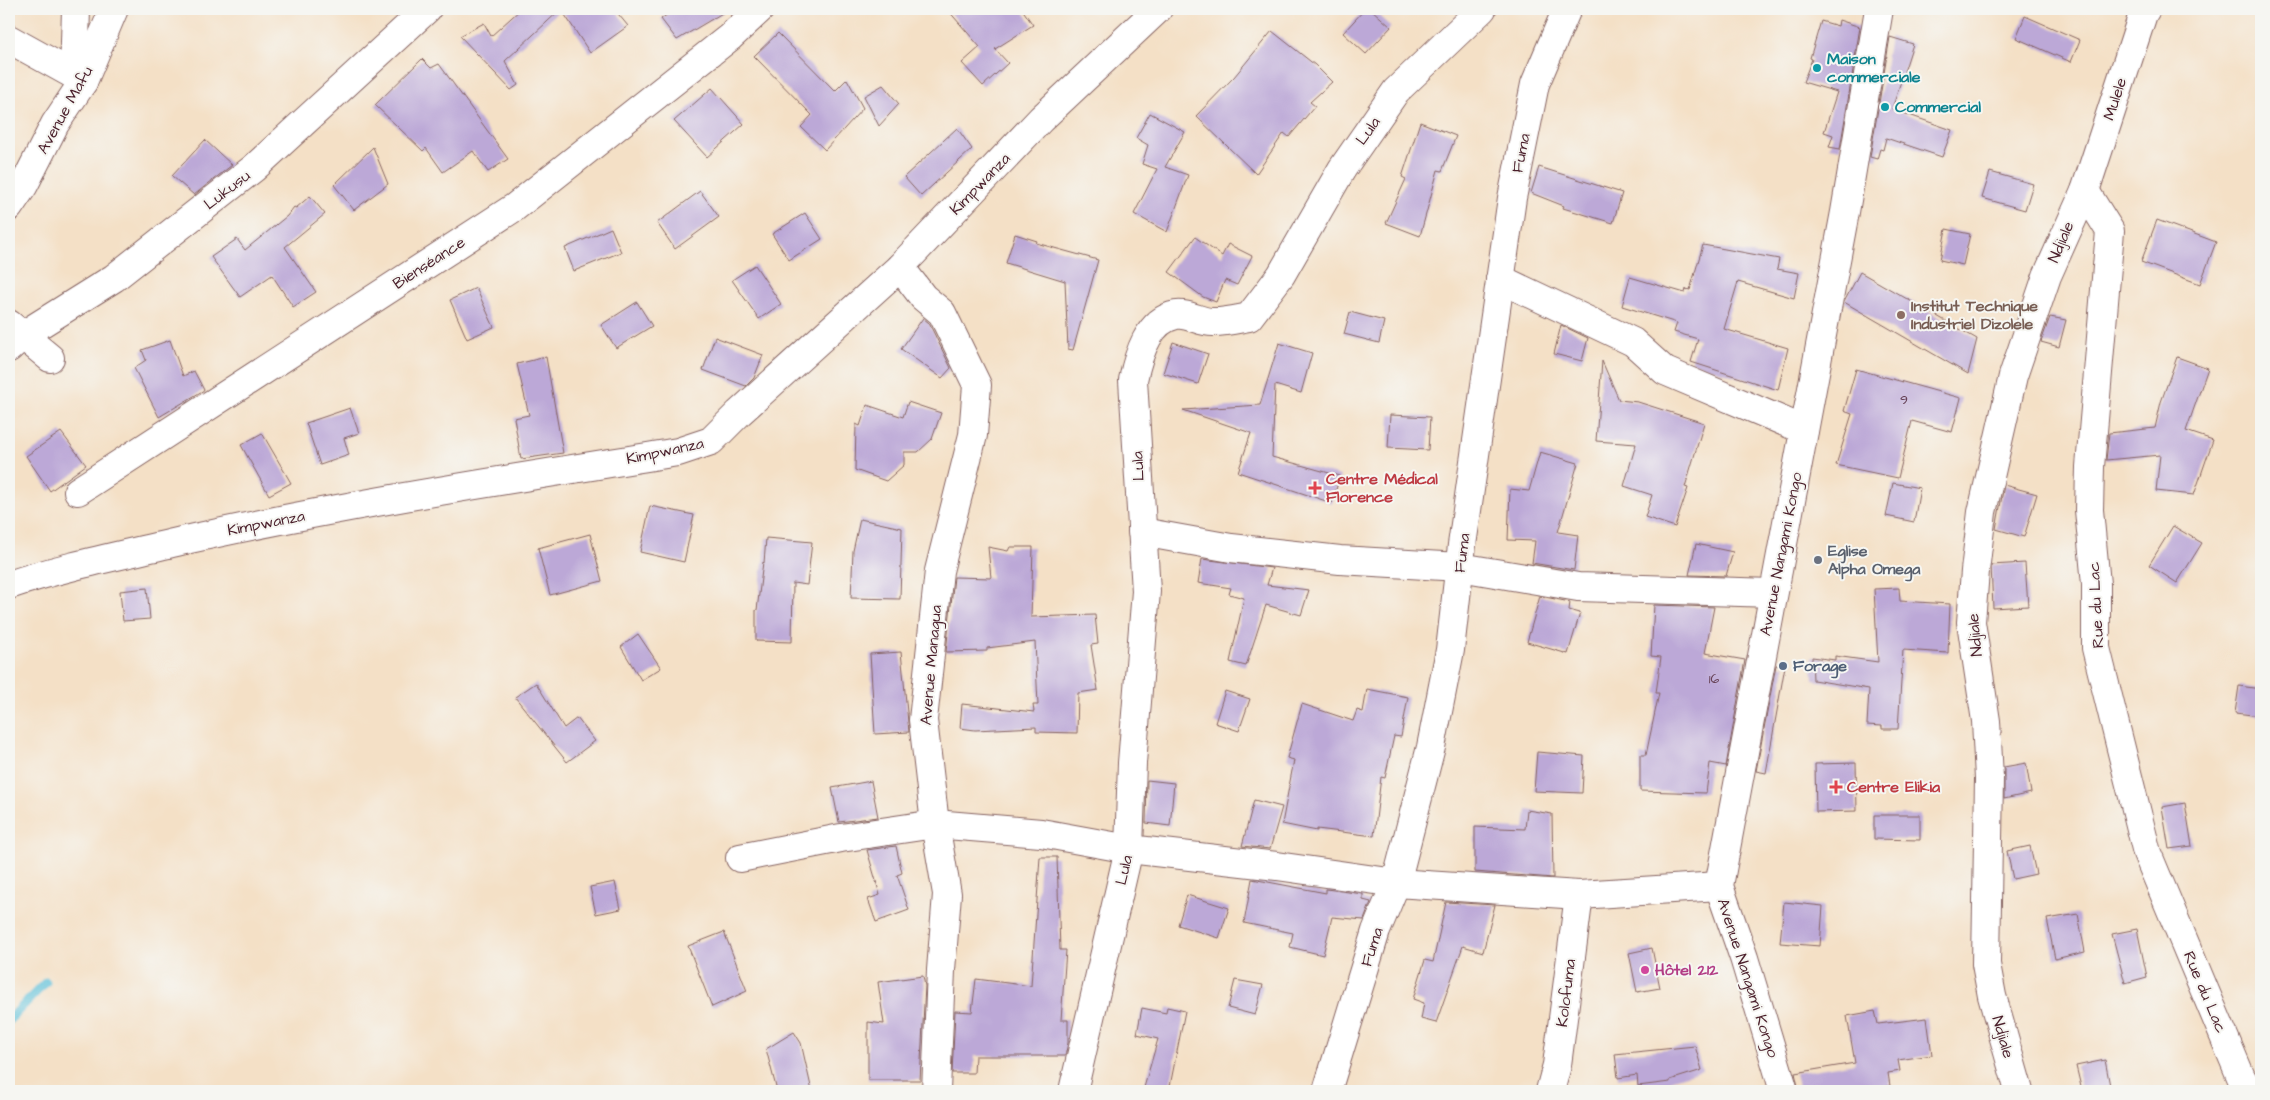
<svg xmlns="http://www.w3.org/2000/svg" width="2270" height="1100" font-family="'Architects Daughter',sans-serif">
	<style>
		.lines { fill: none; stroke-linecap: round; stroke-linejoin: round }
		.stream { stroke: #5abfd8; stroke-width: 9 }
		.building { fill: #bca8d7 }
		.minor-casing { stroke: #866361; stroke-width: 30 }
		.minor { stroke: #fff; stroke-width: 28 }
		.culture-dot { fill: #0f9aa8; stroke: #f6f6f2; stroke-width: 2 }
		.education-dot { fill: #8d6e63; stroke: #f6f6f2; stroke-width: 2 }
		.health-dot { fill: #e0444e; stroke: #f6f6f2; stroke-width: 2 }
		.worship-dot { fill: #6b7280; stroke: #f6f6f2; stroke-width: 2 }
		.service-dot { fill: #5c6f8a; stroke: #f6f6f2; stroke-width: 2 }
		.hotel-dot { fill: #d1479c; stroke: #f6f6f2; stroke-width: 2 }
		.labels { text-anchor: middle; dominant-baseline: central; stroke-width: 4; stroke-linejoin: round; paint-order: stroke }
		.number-label { font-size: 14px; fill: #664156 }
		.culture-label { font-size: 16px; font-weight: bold; fill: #0d838f; stroke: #f6f6f2; text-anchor: start }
		.street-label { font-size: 16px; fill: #4a1f2b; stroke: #f6f6f2 }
		.education-label { font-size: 16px; font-weight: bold; fill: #785e54; stroke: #f6f6f2; text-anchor: start }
		.health-label { font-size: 16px; font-weight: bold; fill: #be3a42; stroke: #f6f6f2; text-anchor: start }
		.worship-label { font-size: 16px; font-weight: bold; fill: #5b616d; stroke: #f6f6f2; text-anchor: start }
		.service-label { font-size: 16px; font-weight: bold; fill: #4e5e75; stroke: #f6f6f2; text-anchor: start }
		.hotel-label { font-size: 16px; font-weight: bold; fill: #b23c85; stroke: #f6f6f2; text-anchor: start }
	</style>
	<rect width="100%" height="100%" fill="#f6f6f2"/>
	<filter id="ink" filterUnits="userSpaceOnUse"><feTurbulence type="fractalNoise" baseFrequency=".02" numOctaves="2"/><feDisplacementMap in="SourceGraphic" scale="10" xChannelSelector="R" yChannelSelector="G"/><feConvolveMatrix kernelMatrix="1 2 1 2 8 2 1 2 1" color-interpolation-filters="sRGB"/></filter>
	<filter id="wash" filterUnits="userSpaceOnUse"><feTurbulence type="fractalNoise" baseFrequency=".0096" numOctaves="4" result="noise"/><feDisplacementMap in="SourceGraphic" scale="20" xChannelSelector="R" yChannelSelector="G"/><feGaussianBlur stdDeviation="1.12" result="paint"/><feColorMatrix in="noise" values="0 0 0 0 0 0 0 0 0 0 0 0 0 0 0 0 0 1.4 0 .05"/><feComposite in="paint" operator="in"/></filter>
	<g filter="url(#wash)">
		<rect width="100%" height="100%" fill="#f4e0c6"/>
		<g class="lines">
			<path class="stream" d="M9,1020L46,982"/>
		</g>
		<g id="blocks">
			<g class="building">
				<path d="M521,9H614L628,26L590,53L561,9L505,61L518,85L511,90L460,36L484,23L491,36Z"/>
				<path d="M675,9H729L677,40L661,19Z"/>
				<path d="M947,9H1022L1033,25L995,49L1008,63L983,86L962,63L980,47Z"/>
				<path d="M1365,9H1371L1391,27L1366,54L1343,33Z"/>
				<path d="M2025,16L2080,40L2071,62L2016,38Z"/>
				<path d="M1839,20L1860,27L1840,149L1829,147L1833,135L1824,132L1837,92L1803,82L1812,59L1810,58L1821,21L1838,26Z"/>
				<path d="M1272,31L1315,65L1332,82L1310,102L1315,106L1289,137L1284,133L1256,174L1196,116L1234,77Z"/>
				<path d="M778,33L835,91L847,79L863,108L825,150L801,127L812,115L754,56Z"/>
				<path d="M1890,37L1913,44L1892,109L1952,130L1942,157L1886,138L1883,150L1880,149L1877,159L1870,157Z"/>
				<path d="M422,59L431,68L439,64L508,159L488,172L473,151L443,172L426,148L423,151L375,105Z"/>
				<path d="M883,85L899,104L879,126L864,96Z"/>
				<path d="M712,88L744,124L707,157L674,121Z"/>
				<path d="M1150,113L1185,132L1165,167L1188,175L1167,232L1134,214L1157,169L1142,164L1148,145L1136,138Z"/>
				<path d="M1420,122L1456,136L1442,171L1438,170L1420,236L1386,223L1406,179L1402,177Z"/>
				<path d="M957,128L972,149L921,196L904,177Z"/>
				<path d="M205,140L232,165L194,195L172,176Z"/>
				<path d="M373,147L388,184L354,210L334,185Z"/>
				<path d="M1539,167L1622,193L1613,223L1563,208L1564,206L1531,193Z"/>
				<path d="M1990,172L2033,184L2025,210L1982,198Z"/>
				<path d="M700,191L719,217L675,249L657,223Z"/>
				<path d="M310,196L325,214L285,247L316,292L293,307L272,275L240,297L211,257L237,239L245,250L287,216L294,207L296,208Z"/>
				<path d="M805,213L822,239L789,260L772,234Z"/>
				<path d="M2157,220L2216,242L2200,284L2141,262Z"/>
				<path d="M611,228L621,252L574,271L565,248Z"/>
				<path d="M1946,229L1970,234L1963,265L1940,260Z"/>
				<path d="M1015,234L1037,241L1036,243L1098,260L1073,350L1068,349L1065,281L1006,263Z"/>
				<path d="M1195,237L1222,256L1228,244L1252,256L1237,285L1225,280L1216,302L1203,297L1169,272Z"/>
				<path d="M1703,245L1779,259L1777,269L1799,273L1794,298L1738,282L1724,329L1788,348L1778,390L1691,362L1698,339L1674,332L1677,323L1622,306L1630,277L1685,293L1686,289L1690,290Z"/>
				<path d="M755,265L781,304L759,319L732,280Z"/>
				<path d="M1860,272L1977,339L1968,374L1844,302Z"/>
				<path d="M476,288L494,327L467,339L450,300Z"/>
				<path d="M637,302L652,326L616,348L601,325Z"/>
				<path d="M1350,312L1384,321L1379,343L1344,334Z"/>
				<path d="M2050,317L2066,320L2059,347L2041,342Z"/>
				<path d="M923,318L929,323L951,368L942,378L901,349Z"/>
				<path d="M1561,325L1588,338L1582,361L1554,354Z"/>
				<path d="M715,337L763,355L754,378L746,386L703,370Z"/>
				<path d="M170,340L183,376L194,371L204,390L159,417L134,368L146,360L142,350Z"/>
				<path d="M1173,342L1208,354L1198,384L1163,373Z"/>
				<path d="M1279,343L1312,353L1301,393L1275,385L1272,457L1340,476L1332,503L1238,472L1251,433L1183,410L1260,405Z"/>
				<path d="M546,357L563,453L521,459L514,418L529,415L517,364Z"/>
				<path d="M2177,357L2208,368L2186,431L2213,440L2194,495L2156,491L2160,455L2106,460L2109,433L2155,428L2161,402Z"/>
				<path d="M1602,361L1619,400L1638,402L1704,423L1685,487L1688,488L1675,527L1645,517L1652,495L1624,486L1636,444L1596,441Z"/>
				<path d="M1856,369L1961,398L1952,432L1912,421L1898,478L1836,465L1852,414L1844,411Z"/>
				<path d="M908,402L941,413L932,439L918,452H904V465L886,481L855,470L856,424L860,426L867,405L903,417Z"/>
				<path d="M350,408L359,433L344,438L349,455L320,465L306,423Z"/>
				<path d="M1390,415L1430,417L1428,450L1388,448Z"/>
				<path d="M61,432L86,465L50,491L26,456Z"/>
				<path d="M262,433L291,483L269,495L241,445Z"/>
				<path d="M1540,452L1578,463L1558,532L1578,535L1574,570L1532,563L1535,541L1508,540L1510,489L1529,491Z"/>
				<path d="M1893,483L1920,488L1914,522L1886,516Z"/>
				<path d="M2004,485L2037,494L2024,537L1996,529Z"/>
				<path d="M650,506L694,515L684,562L640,552Z"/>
				<path d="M860,519L902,528L900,599L851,598L853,551Z"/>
				<path d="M2173,526L2202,543L2177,583L2149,565Z"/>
				<path d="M590,534L602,581L550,595L538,548Z"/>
				<path d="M766,538L812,542L807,585L793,583L792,642L756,641V610H757L763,562L764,563Z"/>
				<path d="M1696,544L1733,552L1726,576L1689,575Z"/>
				<path d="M988,547L1008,551L1010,547H1033L1031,617L1095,615L1098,644L1091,645L1098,690L1078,693L1077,733L1036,732V727L975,730L960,728L962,704L1034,712L1033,705H1038L1035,642L987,648V651L946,652L954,577L991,578Z"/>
				<path d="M1202,559L1272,568L1267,585L1309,590L1301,615L1266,605L1246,666L1230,662L1244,598L1229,594L1231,588L1198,583Z"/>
				<path d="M2025,563L2028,606L1993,608L1991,565Z"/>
				<path d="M147,588L150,619L123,621L120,591Z"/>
				<path d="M1899,588L1900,601L1950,604L1948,653L1903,650L1898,729H1882V726L1867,725L1869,689L1813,680L1812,657L1835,660V656L1878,662L1874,589Z"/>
				<path d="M1540,596L1570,602L1569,610L1580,613L1568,654L1527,642Z"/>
				<path d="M1654,605L1714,607L1705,653L1745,660L1726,766L1710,763L1706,793L1640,791V755H1646L1659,693H1656L1661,657L1651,656Z"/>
				<path d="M638,634L661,668L641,680L621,647Z"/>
				<path d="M901,652L909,732L875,734L870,654Z"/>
				<path d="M1776,665L1785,666L1766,773L1756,771Z"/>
				<path d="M536,683L564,728L577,718L595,741L567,762L515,697Z"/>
				<path d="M2239,686L2261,689V716L2235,713Z"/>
				<path d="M1367,689L1408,697L1401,737L1394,736L1385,778L1381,777L1374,836L1317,829V831L1282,824L1294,760L1287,758L1302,704L1353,721L1357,710L1363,712Z"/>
				<path d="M1225,691L1250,699L1239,731L1215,723Z"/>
				<path d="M1537,752L1584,756L1582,793L1534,791Z"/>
				<path d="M1856,763L1857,811L1816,812L1815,764Z"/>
				<path d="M2026,763L2031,793L2004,799V767Z"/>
				<path d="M1147,780L1174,783L1170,826L1146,823Z"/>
				<path d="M871,781L878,817L839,822L832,788Z"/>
				<path d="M1254,800L1282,807L1270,849L1242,846Z"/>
				<path d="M2185,803L2192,846L2169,849L2162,807Z"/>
				<path d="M1527,810L1552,814L1553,878L1475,872V827L1525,829Z"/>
				<path d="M1874,815H1920V840L1874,839Z"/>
				<path d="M896,846L902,873L897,875L909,910L876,922L868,899L880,895L867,850Z"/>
				<path d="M2030,846L2036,874L2013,879L2007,851Z"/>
				<path d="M1040,857H1057L1060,950H1066L1061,1020H1068V1043L1065,1056H975L974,1073H952L955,1011L972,1012L976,979L1031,986Z"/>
				<path d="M1252,879L1326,893V889L1363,894V900L1371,902L1364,920L1332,917L1323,955L1290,947L1293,933L1244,923Z"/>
				<path d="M615,882L621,909L596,914L590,887Z"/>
				<path d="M1187,895L1229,908L1219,938L1178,925Z"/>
				<path d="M1446,902L1495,905L1483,952L1463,946L1436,1023L1421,1019L1424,1003L1413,999L1425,960L1433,962Z"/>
				<path d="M1784,902L1823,906L1820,946L1780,943Z"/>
				<path d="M2078,914L2085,952L2055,959L2047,919Z"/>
				<path d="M2137,929L2147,977L2125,983L2112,934Z"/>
				<path d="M724,932L747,991L712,1007L688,946Z"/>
				<path d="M1652,948L1660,988L1637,992L1629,953Z"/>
				<path d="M923,976L925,986L920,1080H868V1022L884,1024L878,982Z"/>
				<path d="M1235,980L1263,985L1255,1015L1228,1008Z"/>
				<path d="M1167,1007L1185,1011L1169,1091H1143L1158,1039L1137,1034L1142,1008L1166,1013Z"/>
				<path d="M1875,1011L1878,1024L1927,1018L1932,1055L1898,1060L1900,1071L1888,1073L1890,1086L1856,1091H1799L1795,1073L1855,1063L1847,1016Z"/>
				<path d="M794,1032L801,1043L812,1091H777L766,1049Z"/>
				<path d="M1695,1046L1702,1070L1670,1080V1082L1638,1086L1637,1075L1618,1078L1615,1054Z"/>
				<path d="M2105,1060L2111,1091H2082L2076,1066Z"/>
			</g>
		</g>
	</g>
	<g filter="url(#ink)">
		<use href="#blocks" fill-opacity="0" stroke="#866361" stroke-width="1"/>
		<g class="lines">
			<g class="minor-casing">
				<g id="minor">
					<path d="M76,9L74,75L83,82"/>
					<path d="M9,39L74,75"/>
					<path d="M2085,191L2110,231L2090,467L2089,510L2096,584V648L2147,853L2241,1077L2249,1091"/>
					<path d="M9,207L24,185L55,124L83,82L114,9"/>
					<path d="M900,267L923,297L942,313L977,385L973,435L939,571L923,720L935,824L947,894L941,970L936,1091"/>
					<path d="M1500,279L1633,342L1665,371L1804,430"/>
					<path d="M9,324L50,358"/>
					<path d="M9,348L23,335L114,278L254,168L427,9"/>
					<path d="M78,491L515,207L730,37L760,9"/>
					<path d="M1142,532L1231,548L1340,560L1460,567L1578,587L1773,593"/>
					<path d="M9,585C65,566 123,555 181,541C345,504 512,479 678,452L711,441L739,413L900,267L1041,119L1158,9"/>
					<path d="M740,858L841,838L935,824L1041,833L1129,849L1277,866L1396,883L1579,895L1719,886"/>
					<path d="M1073,1091L1129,849L1132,763L1146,591L1133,380C1138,356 1148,320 1176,315C1188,313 1202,323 1214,322C1226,322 1238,319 1249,317L1281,275L1342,169L1396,91L1482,9"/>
					<path d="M1327,1091L1376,931L1396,883L1431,747L1450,650L1462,545L1512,198L1535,84L1567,9"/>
					<path d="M1550,1091L1557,1065L1579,895"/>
					<path d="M1784,1091L1744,958L1719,886L1845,212L1879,9"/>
					<path d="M2019,1091L1992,996L1986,964L1989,778L1986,721L1971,622L1975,571L1982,512L2013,376L2047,276L2085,191L2143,14L2146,9"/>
				</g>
			</g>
			<use href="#minor" class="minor"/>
		</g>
	</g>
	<g class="culture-dot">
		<circle cx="1817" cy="68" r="5"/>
		<circle cx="1885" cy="107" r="5"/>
	</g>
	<circle class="education-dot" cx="1901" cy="315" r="5"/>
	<g class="health-dot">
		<path d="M1312.5 480.5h5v5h5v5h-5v5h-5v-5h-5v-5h5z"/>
		<path d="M1833.5 779.5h5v5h5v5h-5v5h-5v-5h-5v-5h5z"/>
	</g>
	<circle class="worship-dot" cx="1818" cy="560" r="5"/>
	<circle class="service-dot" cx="1783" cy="666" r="5"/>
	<circle class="hotel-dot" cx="1645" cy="970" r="5"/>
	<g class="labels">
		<g class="number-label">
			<text x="1904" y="400">9</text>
			<text x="1714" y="679">16</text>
		</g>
		<g class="culture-label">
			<text x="1827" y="59">Maison<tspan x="1827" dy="18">commerciale</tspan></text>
			<text x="1895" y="107">Commercial</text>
		</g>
		<g class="street-label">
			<text transform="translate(2115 99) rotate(-72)">Mulele</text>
			<text transform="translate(65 110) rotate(-61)">Avenue Mafu</text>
			<text transform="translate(1368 131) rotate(-55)">Lula</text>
			<text transform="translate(1521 153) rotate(-79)">Fuma</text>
			<text transform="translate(980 184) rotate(-46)">Kimpwanza</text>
			<text transform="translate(227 190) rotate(-38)">Lukusu</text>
			<text transform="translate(2061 242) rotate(-67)">Ndjiale</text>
			<text transform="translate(429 263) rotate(-33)">Bienséance</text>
			<text transform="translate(665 451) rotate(-12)">Kimpwanza</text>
			<text transform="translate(1138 466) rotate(-93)">Lula</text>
			<text transform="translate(266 523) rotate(-11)">Kimpwanza</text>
			<text transform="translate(1462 553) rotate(-83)">Fuma</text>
			<text transform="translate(1781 554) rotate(-79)">Avenue Nangami Kongo</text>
			<text transform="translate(2096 605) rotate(-93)">Rue du Lac</text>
			<text transform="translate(1975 635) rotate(-95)">Ndjiale</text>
			<text transform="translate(931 665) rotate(-85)">Avenue Managua</text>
			<text transform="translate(1124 870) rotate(-77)">Lula</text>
			<text transform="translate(1372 947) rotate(-72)">Fuma</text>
			<text transform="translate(1748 978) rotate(72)">Avenue Nangami Kongo</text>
			<text transform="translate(2205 992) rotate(67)">Rue du Lac</text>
			<text transform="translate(1566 993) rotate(-83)">Kolofuma</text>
			<text transform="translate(2003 1037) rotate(74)">Ndjiale</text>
		</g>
		<g class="education-label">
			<text x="1911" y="306">Institut Technique<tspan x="1911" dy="18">Industriel Dizolele</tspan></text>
		</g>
		<g class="health-label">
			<text x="1326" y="479">Centre Médical<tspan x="1326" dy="18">Florence</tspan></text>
			<text x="1847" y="787">Centre Elikia</text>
		</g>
		<g class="worship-label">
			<text x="1828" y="551">Eglise<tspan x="1828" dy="18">Alpha Omega</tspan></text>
		</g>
		<g class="service-label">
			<text x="1793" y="666">Forage</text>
		</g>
		<g class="hotel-label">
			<text x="1655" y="970">Hôtel 212</text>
		</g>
	</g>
	<rect width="2270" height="1100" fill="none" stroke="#f6f6f2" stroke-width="30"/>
</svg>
